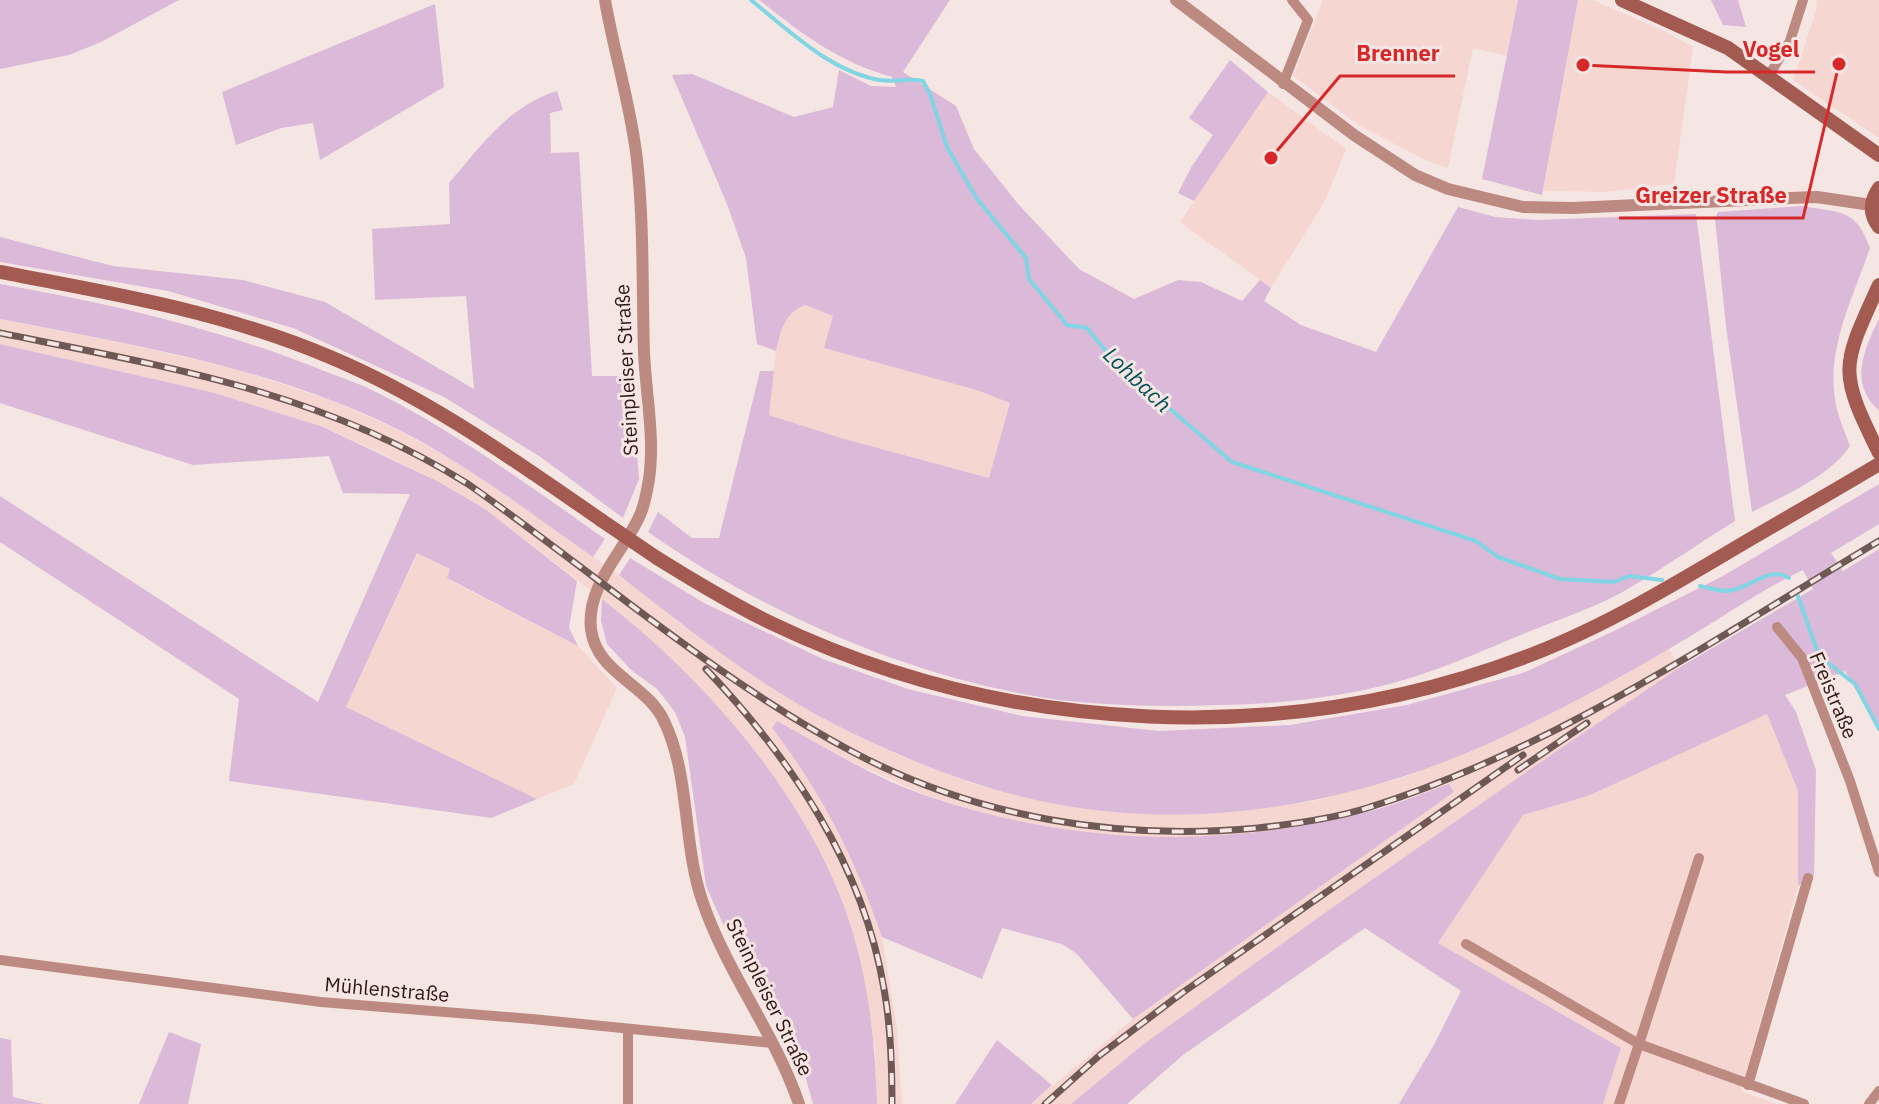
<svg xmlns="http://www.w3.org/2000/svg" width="1879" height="1104" font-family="'IBM Plex Sans',sans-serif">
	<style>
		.built { fill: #f6d6d1 }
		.green { fill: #dbb9d8 }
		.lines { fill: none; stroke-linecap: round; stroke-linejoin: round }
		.stream { stroke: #82d5e3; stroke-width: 4 }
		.minor { stroke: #bd8a82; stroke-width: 10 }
		.tertiary { stroke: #bd8a82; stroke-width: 12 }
		.secondary { stroke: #a35a50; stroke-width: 14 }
		.rail-casing { stroke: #6e5955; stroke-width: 7 }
		.rail { stroke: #f5e6e4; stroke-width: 4; stroke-dasharray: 12; stroke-linecap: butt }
		.secondary-bridge { stroke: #a35a50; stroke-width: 14 }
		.labels { text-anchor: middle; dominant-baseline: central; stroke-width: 6; stroke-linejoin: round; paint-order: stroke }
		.street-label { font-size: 20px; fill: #301814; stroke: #f5e6e4 }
		.water-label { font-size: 22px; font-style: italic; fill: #004f59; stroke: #f5e6e4 }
		.leader { fill: none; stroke: #d62828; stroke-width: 3 }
		.callout-dot { fill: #d62828; stroke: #f5e6e4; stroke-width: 3 }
		.callout-label { font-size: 22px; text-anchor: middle; font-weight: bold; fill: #d62828; stroke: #f5e6e4; stroke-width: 6; stroke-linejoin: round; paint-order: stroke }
	</style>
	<rect width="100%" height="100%" fill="#f5e6e4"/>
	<g class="built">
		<path d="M1323,0H1518L1507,56L1473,48L1448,168L1426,160L1360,126L1293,76Z"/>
		<path d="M1578,0H1593L1664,31L1693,47L1674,184L1607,192L1543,191Z"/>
		<path d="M1817,0H1879V138L1793,80L1816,11Z"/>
		<path d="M1268,92L1346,149L1325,201L1271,288L1180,222Z"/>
		<path d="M805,305L861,327L1010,402L990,478L841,438L769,415L776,351L784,322L794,310Z"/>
		<path d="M0,319L128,344L243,371L333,401L398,430L477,474L619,575L684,627L831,722L896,754L976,785L1061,805L1141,814L1232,812L1313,801L1402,778L1493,741L1669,649L1680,667L1316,919L1140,1047L1071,1104H1031L1133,1019L1454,792L1450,785L1366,812L1289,829L1229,837L1171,838L1100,835L1012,821L927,796L846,759L777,722L772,728L799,763L837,825L866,894L882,937L897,1029L902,1104H877L875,1049L861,969L842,901L819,851L777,782L721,711L676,664L622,614L485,509L439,482L383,454L323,427L215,393L0,344Z"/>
		<path d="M418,553L450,569L447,579L578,646L617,688L574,784L537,799L346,707Z"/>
		<path d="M1767,713L1798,791V886L1741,1091L1777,1104H1603L1621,1048L1438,943L1523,815L1588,796Z"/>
	</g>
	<g class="green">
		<path d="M0,0H179L101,42L69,55L0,69Z"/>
		<path d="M759,0H950L903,72L956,106L974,149L1019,205L1079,269L1134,299L1178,280L1201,282L1242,301L1260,280L1271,288L1264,301L1301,325L1376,352L1458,207L1495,217L1537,220L1696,214L1735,521C1701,542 1668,565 1633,586C1598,607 1560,619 1523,634C1480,652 1438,671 1393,683C1337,698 1278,704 1220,705C1170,707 1119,706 1069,701C924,684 766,615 648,532L658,512L692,538H719L760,371H774L769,415L841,438L989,478L1010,403L977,390L824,348L833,316L805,305C784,313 781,331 776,351L757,344L746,258L727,204L672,75L692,74L794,117L833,107L839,70L871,86L896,87L892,77C838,62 802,34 759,0Z"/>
		<path d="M1518,0H1578L1542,195L1482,179Z"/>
		<path d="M1711,0H1738L1746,27L1723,25Z"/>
		<path d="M435,4L444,87L320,160L313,123L281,128L236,145L222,92Z"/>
		<path d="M1230,60L1268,92L1194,201L1178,193L1192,166L1213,135L1189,118Z"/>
		<path d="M557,91L563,110L550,113L551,153L579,152L592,376H631L639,479L623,518L542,458L444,397L293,328L168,291L0,262V237L113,266L243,280L325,302L474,389L466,296L375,300L372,229L450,224L449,183C481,146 508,106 557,91Z"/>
		<path d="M1802,206C1840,213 1856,208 1870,248C1853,298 1825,350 1836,405C1839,419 1845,432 1850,446C1829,477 1785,495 1752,512L1726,326L1715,219L1718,212Z"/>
		<path d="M0,284C108,303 215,328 317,368C336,376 356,382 374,391C456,432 530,486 605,539L593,557C529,512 468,465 399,430C275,368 135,345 0,319Z"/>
		<path d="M1879,319V411C1849,384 1863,351 1879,319Z"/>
		<path d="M0,344L215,393L323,427L439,482L485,509L577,581L569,628L578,646L447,578L450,569L417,553L346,707L537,799L491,818L229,781L239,699L0,542V496L318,702L410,494L343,493L329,456L193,465L0,403Z"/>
		<path d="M1879,484V524L1831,553L1843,571L1879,549V729L1845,671L1785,695L1796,712L1816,770L1814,876L1798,886V791L1767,714L1588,796L1523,815L1438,943L1621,1048L1603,1104H1399L1435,1043L1461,991L1365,928L1183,1055L1127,1104H1071L1140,1047L1316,919L1532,768L1680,667L1813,589L1803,570C1761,590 1720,619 1679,643C1620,678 1557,712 1494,741C1361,802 1207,831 1061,805C981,791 906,760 834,724C757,684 687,629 619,575L630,558L704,603L823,659L908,689L1022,716L1159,731L1290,725L1407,705L1523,673L1612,632L1721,577Z"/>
		<path d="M602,599C700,675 797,784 842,901C867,966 875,1036 877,1104H813L798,1050L756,975L722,922L706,886L685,737L675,712L657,689L631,670L607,644L601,621Z"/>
		<path d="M777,721C826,748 876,779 930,797C1074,845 1215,849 1363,813C1392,806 1421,794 1449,784L1454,792L1133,1019L1077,954L1062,944L1002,928L982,979L882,937C854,857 824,796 772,728Z"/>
		<path d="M169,1032L201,1044L188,1104H139Z"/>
		<path d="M0,1038L11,1040L13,1097L43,1104H0Z"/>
		<path d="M997,1040L1052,1085L1031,1104H955Z"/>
	</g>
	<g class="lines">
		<g class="stream">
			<path d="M751,0C788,30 831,72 880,80C896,83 907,77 923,81L930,94L947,147L977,199L1026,258L1029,279L1067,325L1087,328L1114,361L1232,462L1476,541L1498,557L1560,579L1614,582L1629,576L1662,580"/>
			<path d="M1700,586C1710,588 1723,593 1733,590C1752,586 1770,566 1789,578"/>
			<path d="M1798,596L1819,656L1855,684L1879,729"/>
		</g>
		<g class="minor">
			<path d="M1768,77L1790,41L1803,0"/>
			<path d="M1283,84L1308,20L1292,0"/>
			<path d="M1777,627L1802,658L1850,781L1879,872"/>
			<path d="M1466,944L1639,1044L1699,858"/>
			<path d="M0,960L321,1002L532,1019L773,1043"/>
			<path d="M1748,1085L1808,878"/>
			<path d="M628,1104V1030"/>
			<path d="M1619,1104L1639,1044L1804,1104"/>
			<path d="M1869,1104L1879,1091"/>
		</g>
		<g class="tertiary">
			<path d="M605,0C614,53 631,106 637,160C644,224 642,289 644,353C646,395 655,438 649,479C647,491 645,504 640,515C624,552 586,585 591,629C596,673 647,684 664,721C691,777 682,844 703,903C727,973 775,1033 799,1104"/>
			<path d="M1176,0L1354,135L1415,175L1448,189L1523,207L1572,208L1789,198L1817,197L1871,205"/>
		</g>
		<g class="secondary">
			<path d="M1622,0L1728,48L1879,155"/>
			<path d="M1879,188C1870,201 1869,214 1879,227"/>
			<path d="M0,272C112,293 224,312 330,357C428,398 514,460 601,520"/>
			<path d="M1879,285C1841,368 1838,370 1879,453"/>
			<path d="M657,558C694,581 732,604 771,623C1008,736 1288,749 1533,654C1607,625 1675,584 1742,544C1788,517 1834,491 1879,464"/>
		</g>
		<g class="rail-casing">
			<g id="rail">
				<path d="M0,333C168,367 319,391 468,484C596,574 713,677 851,751C976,818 1118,841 1258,828C1294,824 1332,819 1367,808C1551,751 1715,639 1879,541"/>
				<path d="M706,669C791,759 863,864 884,989C891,1027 892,1065 892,1104"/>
				<path d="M1518,770L1587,723"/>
				<path d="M1045,1104L1100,1055L1182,993L1523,755"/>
			</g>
		</g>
		<use href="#rail" class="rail"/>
		<path class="secondary-bridge" d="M601,520L657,558"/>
	</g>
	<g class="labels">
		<g class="street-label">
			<text transform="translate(626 370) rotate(-93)">Steinpleiser Straße</text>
			<text transform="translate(1834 695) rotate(67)">Freistraße</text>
			<text transform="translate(387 989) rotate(5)">Mühlenstraße</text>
			<text transform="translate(770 997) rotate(64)">Steinpleiser Straße</text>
		</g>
		<g class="water-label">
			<text transform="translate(1138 379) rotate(43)">Lohbach</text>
		</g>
	</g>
	<path class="leader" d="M1583 65L1726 72H1815M1271 158L1340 76H1455M1839 64L1803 218H1619"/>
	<g class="callout-dot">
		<circle cx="1583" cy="65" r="8"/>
		<circle cx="1271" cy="158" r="8"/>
		<circle cx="1839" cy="64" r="8"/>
	</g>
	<g class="callout-label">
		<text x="1771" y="57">Vogel</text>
		<text x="1398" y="61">Brenner</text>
		<text x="1711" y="203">Greizer Straße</text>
	</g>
</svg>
